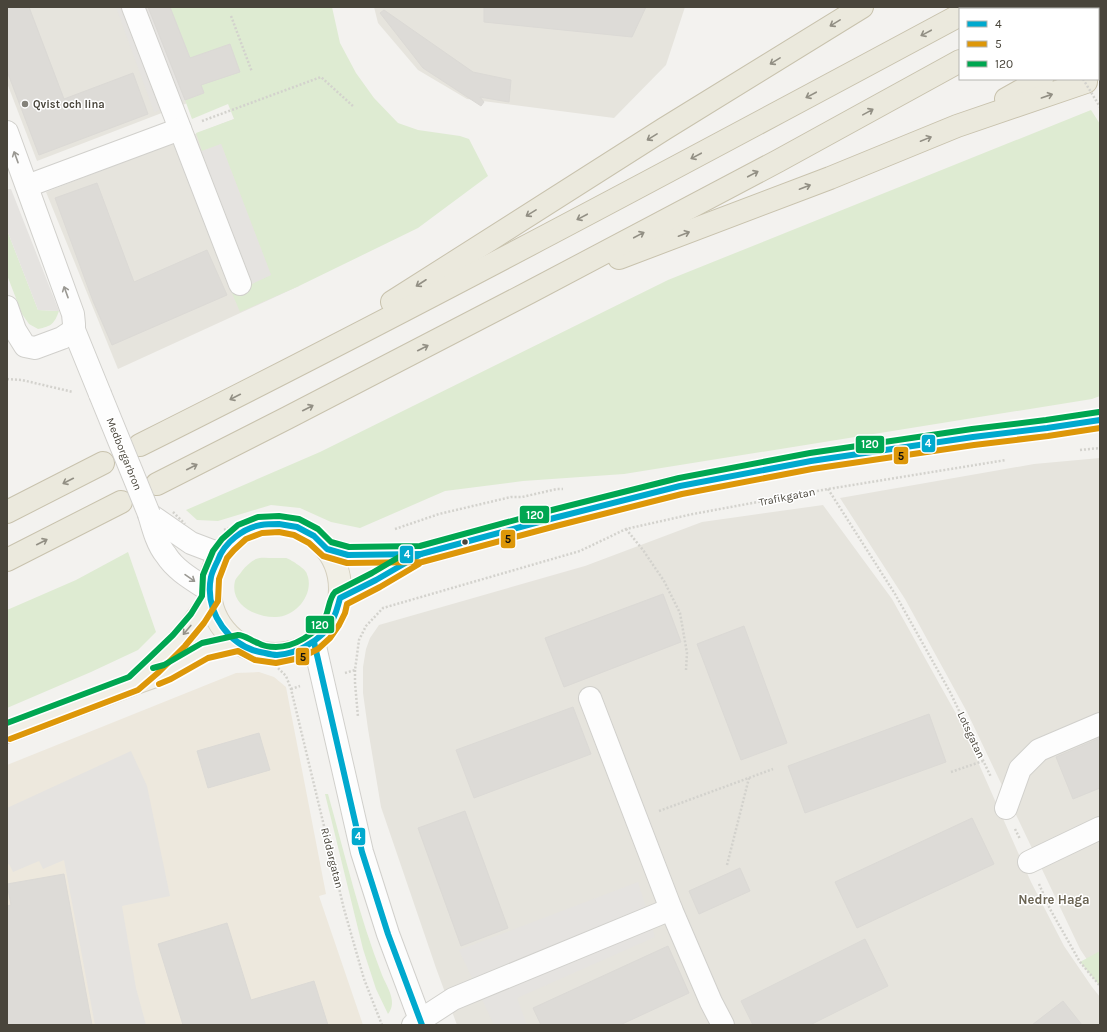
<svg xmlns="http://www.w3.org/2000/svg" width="1107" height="1032" font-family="Karla,sans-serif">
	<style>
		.residential { fill: #e6e4dd }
		.commercial { fill: #ede8dd }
		.green { fill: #deebd2 }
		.parking { fill: #e5e3e0 }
		.building { fill: #dddbd7; stroke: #dbd9d5 }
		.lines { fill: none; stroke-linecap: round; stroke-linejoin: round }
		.highway-tunnel { stroke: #d1cfcb; stroke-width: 22; stroke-dasharray: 22 11; stroke-linecap: butt }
		.minor-casing { stroke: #d1d0cc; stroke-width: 24 }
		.major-casing { stroke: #d4cfbe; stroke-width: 24 }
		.highway-casing { stroke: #c8c2ad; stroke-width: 24 }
		.path { stroke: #d3d2cd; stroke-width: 2.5; stroke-dasharray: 2 2; stroke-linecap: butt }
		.minor { stroke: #fdfdfd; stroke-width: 22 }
		.major { stroke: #f1efe6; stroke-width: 22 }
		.highway { stroke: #ebe9dd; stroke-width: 22 }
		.minor-bridge-casing { stroke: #d1d0cc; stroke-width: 24; stroke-linecap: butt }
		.path-bridge { stroke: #d3d2cd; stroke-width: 2.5; stroke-dasharray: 2 2; stroke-linecap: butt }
		.minor-bridge { stroke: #fdfdfd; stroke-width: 22 }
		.bus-1-casing { stroke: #fff; stroke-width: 9 }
		.bus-2-casing { stroke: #fff; stroke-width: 9 }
		.bus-3-casing { stroke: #fff; stroke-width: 9 }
		.bus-1 { stroke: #00a9ce; stroke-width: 6 }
		.bus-2 { stroke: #dd9709; stroke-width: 6 }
		.bus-3 { stroke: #00a651; stroke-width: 6 }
		.oneway { stroke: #928f84 }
		.oneway2 { stroke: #9a9892 }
		.oneway3 { stroke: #959288 }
		.poi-dot { fill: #84827a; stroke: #fff; stroke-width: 1.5 }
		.bus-dot { fill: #49453b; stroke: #fff; stroke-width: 1.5 }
		.labels { text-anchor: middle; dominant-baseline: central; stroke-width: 3; stroke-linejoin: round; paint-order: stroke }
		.poi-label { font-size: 11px; font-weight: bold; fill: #49453b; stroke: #fff; text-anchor: start }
		.street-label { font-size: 11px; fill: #49453b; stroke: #fff }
		.quarter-label { font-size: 13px; font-weight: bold; fill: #6b6453; stroke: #fff }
		.line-badge { stroke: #fff; stroke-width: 1.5 }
		.badge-label { font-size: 11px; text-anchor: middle; font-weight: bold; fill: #fff }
		.pale-badge-label { font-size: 11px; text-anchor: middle; font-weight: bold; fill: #111 }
	</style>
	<rect width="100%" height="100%" fill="#f3f2ef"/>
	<g class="residential">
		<path d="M7,7H193L224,89L37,161L7,83Z"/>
		<path d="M374,7H685L666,65L614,118L467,99L418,70L378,23Z"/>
		<path d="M234,119L299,286L118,369L46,192Z"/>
		<path d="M1100,458V979L1080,949L967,712L905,599L840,498L1034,464Z"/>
		<path d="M823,505L892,599L959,719L1031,882L1064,946L1092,987L1100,997V1025H457L436,968L381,807L368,729L363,693V667L366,649L370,638L379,625L585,566L702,522Z"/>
	</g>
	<path class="commercial" d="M259,672L274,677L286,687L326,894L319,896L363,1025H7V765L236,673Z"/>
	<g class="green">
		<path d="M170,7H332L340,43L356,73L374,98L398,123L418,130L460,136L469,139L488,176L418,228L299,286L240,312L232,293L271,275L221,144L202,151L196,133L234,119L228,104L192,119L185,100L204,93Z"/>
		<path d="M1091,110L1100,124V396L1092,399L624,474L523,481L445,491L360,528L331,522L300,508L271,505L218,521L197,520L186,510L320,452L668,280Z"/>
		<path d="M7,230L38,310L59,311C54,324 52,326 38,329L29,324L22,314L7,275Z"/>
		<path d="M128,552L156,632L138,650L91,672L7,708V610L76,580Z"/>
		<path d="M274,558C277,558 282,558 286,558C290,559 304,568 306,572C307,573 307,575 308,577C313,596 295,617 276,617C257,618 229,605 235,581C236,578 240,574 242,571C245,567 250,562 256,559C260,557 268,558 274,558Z"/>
		<path d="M325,794H328C345,855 359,916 382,975C387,987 398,1002 388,1014L376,989L363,949Z"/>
		<path d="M1100,951V986L1080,962Z"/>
	</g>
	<g class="parking">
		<path d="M116,7H170L204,93L154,112Z"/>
		<path d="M221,144L271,275L232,293L179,160Z"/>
		<path d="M7,189H11L59,311L38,310L7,230Z"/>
		<path d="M131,751L147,786L170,896L122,906L136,988L146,1025H95L64,860L43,869L39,861L13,872L9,864L7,865V808Z"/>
		<path d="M638,882L655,937L517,998L527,1025H494L459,950Z"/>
	</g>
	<g class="building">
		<path d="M7,7H29L64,99L133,73L148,114L39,155L7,71Z"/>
		<path d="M148,7H170L190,58L230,44L240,72L201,85L204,93L185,100Z"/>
		<path d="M484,7H646L632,37L484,22Z"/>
		<path d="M384,10L473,72L511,80L509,102L480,97L484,102L481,106L423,68L380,13Z"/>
		<path d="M97,183L134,282L207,250L227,295L112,345L93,301L55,198Z"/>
		<path d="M663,594L681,642L564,687L545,638Z"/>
		<path d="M744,626L787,743L741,760L697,644Z"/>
		<path d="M573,707L591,754L474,798L456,750Z"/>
		<path d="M929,714L946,762L805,813L788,766Z"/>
		<path d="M259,733L270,770L208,788L197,751Z"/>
		<path d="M1100,738V788L1073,799L1056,757Z"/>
		<path d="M465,811L508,928L461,946L418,828Z"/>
		<path d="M972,818L994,864L857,928L835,882Z"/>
		<path d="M740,868L750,891L699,914L689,891Z"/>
		<path d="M64,874L92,1025H7V906L11,905L7,884Z"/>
		<path d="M227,923L251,1000L314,981L328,1025H183L158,944Z"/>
		<path d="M865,939L888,986L810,1025H753L741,1001Z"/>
		<path d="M668,946L689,993L620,1025H541L533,1008Z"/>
		<path d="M1063,1001L1082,1025H1032Z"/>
	</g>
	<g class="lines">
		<g class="highway-tunnel">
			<path d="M1098,48L1100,47"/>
			<path d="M1098,79L1100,78"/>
		</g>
		<g class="minor-casing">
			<g id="minor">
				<path d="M133,7L240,284"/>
				<path d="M7,132L73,314L74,324V330"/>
				<path d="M27,186L180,129"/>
				<path d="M7,307L15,330L25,346L35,348L62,338L74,330L100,394"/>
				<path d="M149,514C153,528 157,544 166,555C176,571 195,581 210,591"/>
				<path d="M149,514L191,543L220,554"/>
				<path d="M314,642L362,852L388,934L422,1025"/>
				<path d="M590,698L671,909L711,1002L723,1025"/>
				<path d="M1006,808L1020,769L1039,750L1100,724"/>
				<path d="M1029,862L1100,828"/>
				<path d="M413,1025L453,999L671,909"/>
			</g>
		</g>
		<g class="major-casing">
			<g id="major">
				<path d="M1064,7L1066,9"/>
				<path d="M1098,62L1100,65"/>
				<circle cx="275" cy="589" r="65"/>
				<path d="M327,549L348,555H370L421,554L554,518L680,486L811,461L973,437L1047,428L1100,420"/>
				<path d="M340,598L376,580L418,555"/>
				<path d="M140,678C160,660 180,641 196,619C201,613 206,605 210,598"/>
				<path d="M7,732L133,684L167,672L205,650L239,643"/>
			</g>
		</g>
		<g class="highway-casing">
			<g id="highway">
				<path d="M1006,99L1042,79"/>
				<path d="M619,258L830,178L957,126L1086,82"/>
				<path d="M392,302L664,129L862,7"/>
				<path d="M140,445C416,307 688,161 960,15"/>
				<path d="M157,484L287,418L530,292L778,161L960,61"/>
				<path d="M7,512L103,463"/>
				<path d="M7,560L121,502"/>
			</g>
		</g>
		<g class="path">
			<path d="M231,16L252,72"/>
			<path d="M202,121L321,77L354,107"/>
			<path d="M7,379L22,380L73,392"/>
			<path d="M1080,450L1100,448"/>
			<path d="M828,489L895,594L950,692L991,777"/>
			<path d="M395,529L439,514L511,497H522L557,489H563"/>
			<path d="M626,529L643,550L664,581L680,613L687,653L686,670"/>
			<path d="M224,530C232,527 240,523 248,521C272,513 294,520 316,528"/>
			<path d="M256,660L275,665L286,676L291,689L344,909L364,979L382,1025"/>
			<path d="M355,670V683L358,717"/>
			<path d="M345,673L355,670L359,640L366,626L383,608L580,551L626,529L693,514L828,489L1006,460"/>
			<path d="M291,689L300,686"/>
			<path d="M951,772L983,761"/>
			<path d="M659,811L773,769"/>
			<path d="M1015,829L1020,839"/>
			<path d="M727,865L749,778"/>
			<path d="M1039,884L1050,909L1080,962L1100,986"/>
		</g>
		<use href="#minor" class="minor"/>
		<use href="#major" class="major"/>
		<use href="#highway" class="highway"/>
		<g class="minor-bridge-casing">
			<path id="minor-bridge" d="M100,394L149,514"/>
		</g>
		<g class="path-bridge">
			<path d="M1083,79L1100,107"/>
			<path d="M173,512L185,524"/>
		</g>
		<use href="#minor-bridge" class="minor-bridge"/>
		<g class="bus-1-casing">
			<g id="bus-1">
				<path d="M279,524L297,527L314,536L327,549L348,555L421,554L376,580L340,598C338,606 336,614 332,621C327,632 317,640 306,646C298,651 287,654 277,655C273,655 269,654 265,653C230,648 204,613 211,577C212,572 215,566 218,560C224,543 243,528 261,525C267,524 273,524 279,524Z"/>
				<path d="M421,554L554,518L680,486L811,461L973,437L1047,428L1100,420"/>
				<path d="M314,642L362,852L388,934L422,1025"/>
			</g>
		</g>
		<g class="bus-2-casing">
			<g id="bus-2">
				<path d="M159,684L171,679L208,658L238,651L255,660L276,663L300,658L318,649L330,638L339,625L345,613L347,604L380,587L419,564"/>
				<path d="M10,739L138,690L159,672L185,646L204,623L218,601L219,579L227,558L234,550L246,539L262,533L279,532L294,535L309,543L323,556L347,563L422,562L556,526L682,494L812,469L974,445L1048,436L1100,428"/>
			</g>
		</g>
		<g class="bus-3-casing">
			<g id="bus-3">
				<path d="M153,668L164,665L202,643L238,635C245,635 251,641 258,643C263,646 270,647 276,647C294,647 316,634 325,618C329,610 329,598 335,592L372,573L411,550"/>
				<path d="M7,723L129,677L147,660L173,635L191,614L202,596L203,575L213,551L222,539L238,525L258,517L279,516L299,519L318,529L331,542L349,547L420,546L552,510L679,478L810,453L972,429L1046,420L1099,412"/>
			</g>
		</g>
		<use href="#bus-1" class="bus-1"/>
		<use href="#bus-2" class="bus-2"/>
		<use href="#bus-3" class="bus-3"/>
	</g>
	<defs><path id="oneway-shaft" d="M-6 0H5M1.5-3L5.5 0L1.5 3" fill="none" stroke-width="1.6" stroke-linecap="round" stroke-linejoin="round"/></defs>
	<g class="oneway">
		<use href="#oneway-shaft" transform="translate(835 23) rotate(149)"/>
		<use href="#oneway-shaft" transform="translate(926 33) rotate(152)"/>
		<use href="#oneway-shaft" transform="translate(775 61) rotate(148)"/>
		<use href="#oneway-shaft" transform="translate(811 95) rotate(152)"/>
		<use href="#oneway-shaft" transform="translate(1047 96) rotate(-19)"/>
		<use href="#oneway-shaft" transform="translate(868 112) rotate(-29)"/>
		<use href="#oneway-shaft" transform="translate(652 137) rotate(148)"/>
		<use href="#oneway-shaft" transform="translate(926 139) rotate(-22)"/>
		<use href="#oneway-shaft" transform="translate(696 156) rotate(152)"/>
		<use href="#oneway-shaft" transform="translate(753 174) rotate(-28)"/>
		<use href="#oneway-shaft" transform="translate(805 187) rotate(-21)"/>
		<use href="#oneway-shaft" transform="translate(531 213) rotate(148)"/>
		<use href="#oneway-shaft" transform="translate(582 217) rotate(152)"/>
		<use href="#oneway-shaft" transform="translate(684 234) rotate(-21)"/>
		<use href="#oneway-shaft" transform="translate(639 235) rotate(-28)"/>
		<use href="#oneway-shaft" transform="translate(421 283) rotate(147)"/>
		<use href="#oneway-shaft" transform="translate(423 348) rotate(-27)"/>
		<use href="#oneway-shaft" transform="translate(235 397) rotate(153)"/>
		<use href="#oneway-shaft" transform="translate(308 408) rotate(-27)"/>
		<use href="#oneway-shaft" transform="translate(192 467) rotate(-27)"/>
		<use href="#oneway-shaft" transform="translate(68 481) rotate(153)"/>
		<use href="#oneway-shaft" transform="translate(42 542) rotate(-27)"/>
	</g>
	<g class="oneway2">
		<use href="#oneway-shaft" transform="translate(16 157) rotate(-110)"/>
		<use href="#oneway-shaft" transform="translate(66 292) rotate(-110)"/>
		<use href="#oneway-shaft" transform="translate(190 578) rotate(35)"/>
	</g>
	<use class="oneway3" href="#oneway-shaft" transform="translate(187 630) rotate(130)"/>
	<circle class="poi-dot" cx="25" cy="104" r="4"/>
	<circle class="bus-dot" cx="465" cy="542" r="3.5"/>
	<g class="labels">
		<g class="poi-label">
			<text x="33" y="104">Qvist och lina</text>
		</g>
		<g class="street-label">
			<text transform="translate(124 454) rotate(68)">Medborgarbron</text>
			<text transform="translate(787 497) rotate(-11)">Trafikgatan</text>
			<text transform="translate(971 735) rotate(65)">Lotsgatan</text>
			<text transform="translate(332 858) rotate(76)">Riddargatan</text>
		</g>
		<g class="quarter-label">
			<text x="1054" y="899">Nedre Haga</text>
		</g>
	</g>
	<g class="line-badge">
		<rect x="921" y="434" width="15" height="19" rx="4" fill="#00a9ce"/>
		<rect x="855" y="435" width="30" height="19" rx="4" fill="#00a651"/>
		<rect x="893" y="446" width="16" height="19" rx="4" fill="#dd9709"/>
		<rect x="519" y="505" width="31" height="19" rx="4" fill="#00a651"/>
		<rect x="500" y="529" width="16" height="20" rx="4" fill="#dd9709"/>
		<rect x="399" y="545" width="15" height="19" rx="4" fill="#00a9ce"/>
		<rect x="305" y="615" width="30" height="19" rx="4" fill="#00a651"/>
		<rect x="295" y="647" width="15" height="19" rx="4" fill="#dd9709"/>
		<rect x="351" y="827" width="15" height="19" rx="4" fill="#00a9ce"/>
	</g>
	<g class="badge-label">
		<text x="928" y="447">4</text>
		<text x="870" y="448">120</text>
		<text x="535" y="519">120</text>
		<text x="407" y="558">4</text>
		<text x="320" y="629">120</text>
		<text x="358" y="840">4</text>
	</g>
	<g class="pale-badge-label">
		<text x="901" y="460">5</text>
		<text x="508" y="543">5</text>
		<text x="303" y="661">5</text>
	</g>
	<rect width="1107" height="1032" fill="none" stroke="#49453b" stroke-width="16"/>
	<rect x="959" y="8" width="140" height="72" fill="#ffffff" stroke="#b6b5b1"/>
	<rect x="967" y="21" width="20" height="6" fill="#00a9ce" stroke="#b6b5b1"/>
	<text x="995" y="28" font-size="12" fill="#49453b">4</text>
	<rect x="967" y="41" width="20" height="6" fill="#dd9709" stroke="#b6b5b1"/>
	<text x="995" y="48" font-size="12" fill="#49453b">5</text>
	<rect x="967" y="61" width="20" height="6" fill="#00a651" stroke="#b6b5b1"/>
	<text x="995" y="68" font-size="12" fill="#49453b">120</text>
</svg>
